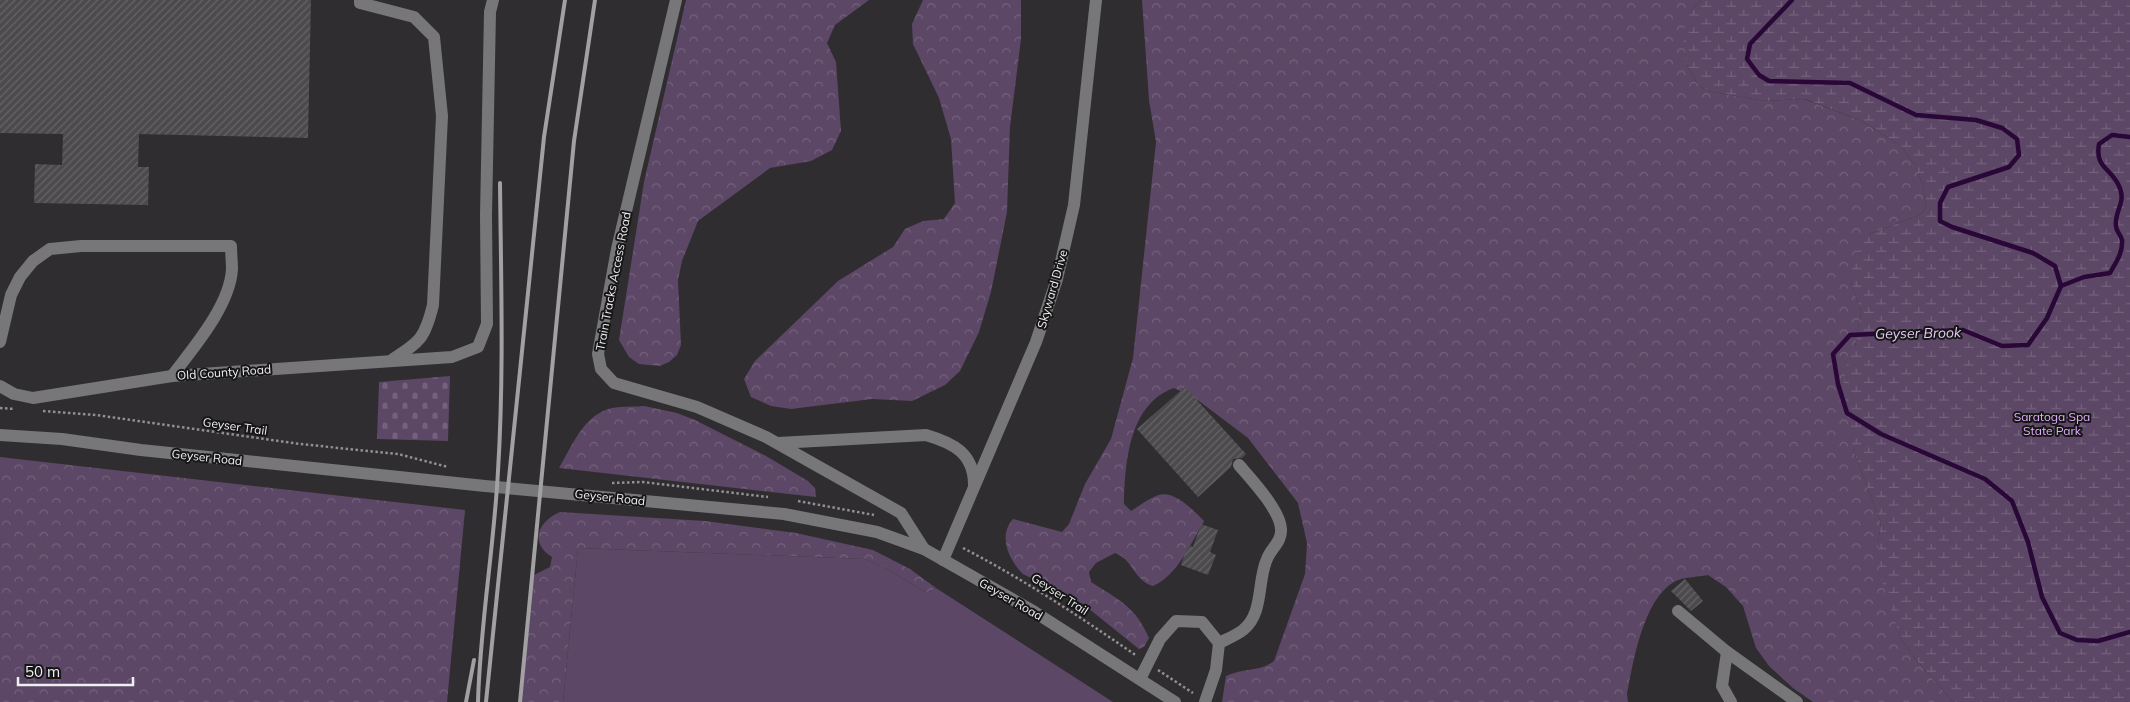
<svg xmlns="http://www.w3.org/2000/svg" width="2130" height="702" font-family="Mulish,sans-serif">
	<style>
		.green { fill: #5c4766 }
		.forest { fill: url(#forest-crowns) }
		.wetland { fill: url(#wetland-marsh) }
		.cemetery { fill: url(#cemetery-stones) }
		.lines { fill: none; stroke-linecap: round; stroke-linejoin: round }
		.stream { stroke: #290737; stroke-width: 4.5 }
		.building { fill: url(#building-hatch) }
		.path { stroke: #929093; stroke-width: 2.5; stroke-dasharray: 2.5 2.5; stroke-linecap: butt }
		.minor { stroke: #777678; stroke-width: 12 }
		.rail { stroke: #a1a0a2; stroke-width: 4 }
		.labels { text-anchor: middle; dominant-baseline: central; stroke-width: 4; stroke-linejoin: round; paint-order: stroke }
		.street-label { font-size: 12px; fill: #efeef0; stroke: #171617 }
		.park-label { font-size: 12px; fill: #e3affd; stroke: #171617 }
		.water-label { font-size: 14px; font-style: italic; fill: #e8c9f8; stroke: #171617 }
	</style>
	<defs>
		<pattern id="forest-crowns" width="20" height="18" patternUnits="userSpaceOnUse" patternTransform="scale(1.25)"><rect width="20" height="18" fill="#5c4766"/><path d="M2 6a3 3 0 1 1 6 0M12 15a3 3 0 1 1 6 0" fill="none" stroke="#74627c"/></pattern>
		<pattern id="wetland-marsh" width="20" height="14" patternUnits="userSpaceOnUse" patternTransform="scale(1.25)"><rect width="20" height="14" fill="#5c4766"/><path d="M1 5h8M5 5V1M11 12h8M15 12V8" fill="none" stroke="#74627c"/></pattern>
		<pattern id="cemetery-stones" width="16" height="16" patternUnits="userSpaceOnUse" patternTransform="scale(1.25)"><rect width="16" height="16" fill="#5c4766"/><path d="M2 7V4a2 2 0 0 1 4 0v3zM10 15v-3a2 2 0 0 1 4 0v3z" fill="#74627c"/></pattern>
		<pattern id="building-hatch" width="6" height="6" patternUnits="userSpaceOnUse" patternTransform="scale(1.25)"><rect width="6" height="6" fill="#4c4a4d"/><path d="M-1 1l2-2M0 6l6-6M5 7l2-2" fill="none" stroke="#666467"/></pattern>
	</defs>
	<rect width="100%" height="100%" fill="#2f2d30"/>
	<path class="green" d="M578,548L864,559L884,567L927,593L936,588L1113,702H563Z"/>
	<g class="forest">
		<path d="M686,0H869L835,25L827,43L836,62L841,131L832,150L811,161L770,168L698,221L682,261L678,280L681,345L677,355L669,362L660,366L639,364L629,357L619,340L644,182Z"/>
		<path d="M923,0H1021V39L1010,127L1007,212L991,292L979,332L960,371L945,385L912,401L872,399L791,409L771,406L751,397L744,379L755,361L838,281L893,247L905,229L923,221L944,219L955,203L951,139L939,98L913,44L912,24Z"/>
		<path d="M1142,0H1701L1691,11L1686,64L1698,85L1708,91L1764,101L1804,99L1862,121L1901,146L1915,165L1923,185L1926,207L1920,215L1869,234L1851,282L1861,312L1855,347L1853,449L1881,523L1878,543L1900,637L1913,656L1953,702H1813L1793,688L1769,666L1756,648L1743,606L1726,587L1708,575C1697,577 1683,577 1674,582C1643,600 1633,662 1627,694L1628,702H1222L1226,676C1242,668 1260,672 1274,661L1305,574L1307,543L1298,503L1248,438L1195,398L1174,388C1129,404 1125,462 1124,504L1131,511C1139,506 1147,500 1156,496C1173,488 1193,510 1204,521C1191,543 1178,575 1153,586C1133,580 1134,560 1115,553L1096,563L1089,572L1091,582C1119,600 1135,606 1149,638L1144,647L1139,649L1083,604L1023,574C1008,559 998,536 1013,519L1062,532L1069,524L1085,484L1111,439L1133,358L1156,142L1149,100Z"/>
		<path d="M644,406L677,413L695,420L766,456L808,481L815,488L816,497L559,468C572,446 584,414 612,408C622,406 634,407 644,406Z"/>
		<path d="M0,457L465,510L447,702H0Z"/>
		<path d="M560,512L705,521L796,533L873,550L910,569L936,588L927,593L884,567L864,559L578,548L563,702H521L532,576L550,567L552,557C529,543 538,521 560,512Z"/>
	</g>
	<path class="wetland" d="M1701,0H2130V702H1953L1913,656L1900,637L1880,575L1878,543L1881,523L1853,449L1843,389L1848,355L1855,347L1861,312L1851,282L1853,259L1869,234L1920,215L1926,207L1923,185L1915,165L1901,146L1862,121L1805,99L1764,101L1708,91L1698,85L1686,64L1683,32L1691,11Z"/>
	<path class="cemetery" d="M450,376L448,441L377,439L379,382Z"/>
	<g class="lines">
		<g class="stream">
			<path d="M1792,0L1750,44L1747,59L1759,75L1769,81L1850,83L1916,115L1976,120L2002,128L2017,139L2019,155L2009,167L1948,187L1940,203V221L1952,227L2033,253L2055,266L2061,286L2047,318L2028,345L2002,346L1963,330L1850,335L1833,354L1838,384L1847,413L1881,434L1985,479L2012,501L2028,542L2042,597L2060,633L2077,640L2098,641L2130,632"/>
			<path d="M2061,286L2084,277L2110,273C2116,262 2123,253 2122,240C2121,235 2116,231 2116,226C2114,210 2128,202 2118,184C2109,167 2095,167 2099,144L2112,135L2130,137"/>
		</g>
	</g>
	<g class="building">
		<path d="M0,0H311L308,138L139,134L138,167H149L148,205L34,203L35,164L62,165L63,134L0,133Z"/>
		<path d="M1185,387L1246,454L1242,458L1233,459L1231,467L1198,497L1137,429Z"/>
		<path d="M1201,524L1218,530L1210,552L1216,555L1208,575L1181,565L1188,545L1193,547Z"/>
		<path d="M1685,579L1703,601L1691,611L1671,591Z"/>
	</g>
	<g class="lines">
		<g class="path">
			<path d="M0,408L15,409"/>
			<path d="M43,411L96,415L300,444L398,454L448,467"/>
			<path d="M612,483L643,482L768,497"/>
			<path d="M798,501L874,515"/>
			<path d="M963,548C1025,580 1080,617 1137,656"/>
			<path d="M1158,670L1193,693"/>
		</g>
		<g class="minor">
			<path d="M360,0V3L414,17L434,37L442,116L433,305C425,338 420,342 393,359"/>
			<path d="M676,0L617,249L598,354L601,369L614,383L697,407L766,437L901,513L924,549"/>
			<path d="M0,342L11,295L20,277L33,261L50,249L81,246H231C231,254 232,262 232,269C230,306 193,348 172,376"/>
			<path d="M0,386L14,394L33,398L172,376L452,357L478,347L487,324L486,215L490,12L493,0"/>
			<path d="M0,435L62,439L141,450L485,486L784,514L877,532L924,549L1033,611L1175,702"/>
			<path d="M778,443L926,435C953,443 974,453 974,485"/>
			<path d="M943,560L1036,342L1057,279L1074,205L1096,0"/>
			<path d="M1678,611L1727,652L1797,702"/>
			<path d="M1219,643C1227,639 1237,635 1243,630C1264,614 1257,580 1267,559C1271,548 1282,542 1281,529C1280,510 1252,480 1239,465"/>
			<path d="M1727,652L1722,686L1731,702"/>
			<path d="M1140,679L1160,639L1176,621L1202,622L1219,643L1216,670L1205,702"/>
		</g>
		<g class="rail">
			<path d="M466,702L474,660"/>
			<path d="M478,702C480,625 494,548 498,471C504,375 501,279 500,183"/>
			<path d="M486,702L544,137L565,0"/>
			<path d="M520,702L574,141L595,0"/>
		</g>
	</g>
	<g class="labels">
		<g class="street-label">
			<text transform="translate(613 281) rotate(-79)">Train Tracks Access Road</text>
			<text transform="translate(1052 289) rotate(-74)">Skyward Drive</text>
			<text transform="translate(224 372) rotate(-4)">Old County Road</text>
			<text transform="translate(235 426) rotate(8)">Geyser Trail</text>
			<text transform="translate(207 457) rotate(6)">Geyser Road</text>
			<text transform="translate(610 497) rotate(6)">Geyser Road</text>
			<text transform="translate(1060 594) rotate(33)">Geyser Trail</text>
			<text transform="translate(1011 599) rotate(30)">Geyser Road</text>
		</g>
		<g class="park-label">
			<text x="2052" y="416">Saratoga Spa<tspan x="2052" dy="14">State Park</tspan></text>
		</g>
		<g class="water-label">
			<text transform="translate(1918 333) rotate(-1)">Geyser Brook</text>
		</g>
	</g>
	<path d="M18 677v8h115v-8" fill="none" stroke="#efeef0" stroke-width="2.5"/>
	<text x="25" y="677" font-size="15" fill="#efeef0" stroke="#171617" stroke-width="4" paint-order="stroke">50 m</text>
</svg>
